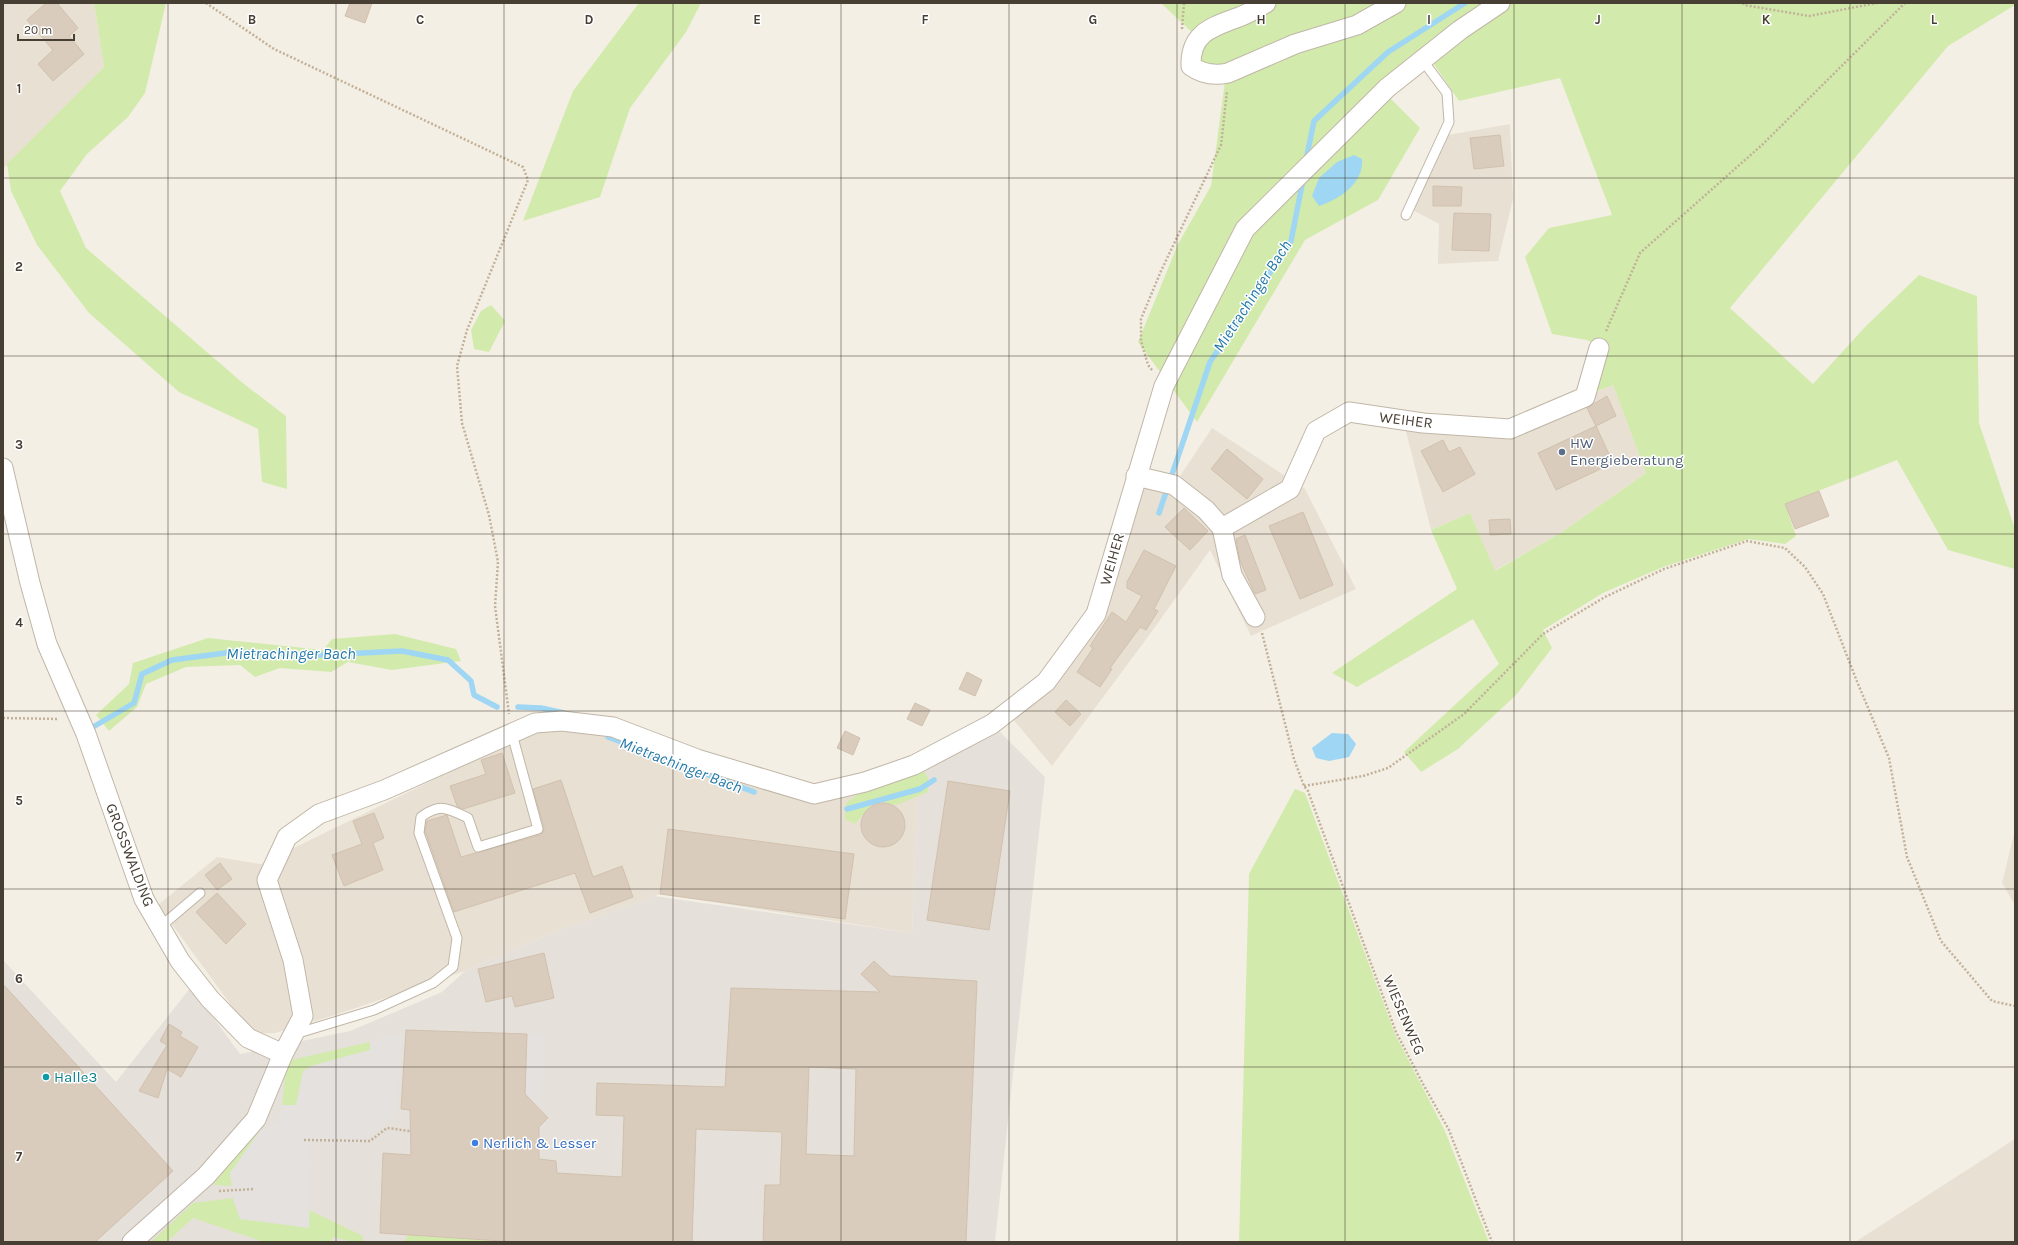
<svg xmlns="http://www.w3.org/2000/svg" width="2018" height="1245" font-family="Karla,sans-serif">
	<style>
		.residential { fill: #e8e0d3 }
		.industrial { fill: #e6e0da }
		.green { fill: #d2ebac }
		.parking { fill: #e4e1de }
		.water { fill: #9ed6f4 }
		.lines { fill: none; stroke-linecap: round; stroke-linejoin: round }
		.stream { stroke: #9ed6f4; stroke-width: 5.5 }
		.building { fill: #d9ccbd; stroke: #d1c1ad; fill-rule: evenodd }
		.service-casing { stroke: #c0b6a7; stroke-width: 11 }
		.minor-casing { stroke: #c0b6a7; stroke-width: 21 }
		.path { stroke: #c2b198; stroke-width: 2.5; stroke-dasharray: 2 2; stroke-linecap: butt }
		.service { stroke: #fff; stroke-width: 9 }
		.minor { stroke: #fff; stroke-width: 19 }
		.grid { fill: none; stroke: #473e34; stroke-width: 1; stroke-opacity: 0.55 }
		.service-dot { fill: #5c6f8a; stroke: #fff; stroke-width: 1.5 }
		.culture-dot { fill: #0f9aa8; stroke: #fff; stroke-width: 1.5 }
		.shop-dot { fill: #3f7fe0; stroke: #fff; stroke-width: 1.5 }
		.labels { text-anchor: middle; dominant-baseline: central; stroke-width: 3; stroke-linejoin: round; paint-order: stroke }
		.street-label { font-size: 15px; fill: #473e34; stroke: #fff }
		.service-label { font-size: 15px; fill: #4e5e75; stroke: #fff; text-anchor: start }
		.culture-label { font-size: 15px; fill: #0d838f; stroke: #fff; text-anchor: start }
		.shop-label { font-size: 15px; fill: #366cbe; stroke: #fff; text-anchor: start }
		.water-label { font-size: 16px; font-style: italic; fill: #2579a8; stroke: #fff }
		.grid-label { font-size: 13px; text-anchor: middle; font-weight: bold; fill: #473e34; stroke: #fff; stroke-width: 3; stroke-linejoin: round; paint-order: stroke }
	</style>
	<rect width="100%" height="100%" fill="#f4efe5"/>
	<g class="residential">
		<path d="M3,3H94L104,67L3,169Z"/>
		<path d="M1510,124L1513,199L1498,261L1438,264L1439,224L1409,208L1442,136Z"/>
		<path d="M1613,385L1646,473L1562,532L1494,571L1470,513L1431,530L1403,420L1510,429Z"/>
		<path d="M1212,428L1305,489L1356,589L1251,636L1210,550L1150,634L1052,766L1007,712L1096,614L1136,476L1174,485Z"/>
		<path d="M558,726L607,732L807,797L918,772L912,933L660,894L546,935L465,971L335,1015L275,1033L252,1034L158,905L217,857L261,864L523,736Z"/>
		<path d="M2015,830V905L2002,883Z"/>
		<path d="M2015,1139V1242H1855Z"/>
	</g>
	<path class="industrial" d="M994,726L1045,777L995,1242H3V960L116,1082L191,987L240,1054L350,1031L442,992L465,971L546,935L654,896L912,933L918,772Z"/>
	<g class="green">
		<path d="M94,3H166L145,93L128,117L87,154L60,191L86,248L244,384L286,416L287,489L262,482L258,429L179,392L89,313L37,245L11,191L7,164L104,67Z"/>
		<path d="M639,3H701L686,32L630,108L600,197L523,221L573,91Z"/>
		<path d="M1161,3H2015V5L1948,46L1730,308L1813,384L1865,327L1919,275L1977,296L1979,423L2015,529V569L1948,550L1897,460L1785,504L1796,536L1785,544L1748,539L1663,567L1603,593L1543,630L1552,648L1516,695L1458,749L1421,772L1404,752L1499,664L1473,619L1357,687L1332,673L1457,589L1431,530L1470,513L1495,571L1562,532L1646,473L1613,385L1593,393L1607,350L1587,340L1552,334L1525,257L1549,228L1612,215L1560,78L1459,101L1431,60L1384,92L1420,128L1378,200L1305,240L1197,422L1138,342L1178,244L1211,186L1226,74H1200L1199,39Z"/>
		<path d="M491,305L505,321L489,352L474,349L471,330L481,311Z"/>
		<path d="M395,634L456,649L461,661L392,670L348,662L331,672L280,668L255,677L240,665L186,667L146,684L137,707L109,731L96,715L129,684L133,663L208,638L323,650L332,639Z"/>
		<path d="M909,772H925L928,778V792L896,805L881,802L871,805L855,824L845,819L846,803L859,793Z"/>
		<path d="M1295,789L1305,793L1395,1034L1445,1131L1489,1242H1239L1249,874Z"/>
		<path d="M370,1042V1050L311,1066L296,1105H282L287,1061Z"/>
		<path d="M258,1124L262,1128L230,1173L232,1186L214,1185L221,1168Z"/>
		<path d="M233,1198L240,1219L309,1227V1210L363,1236V1242H353L333,1237L331,1242H264L193,1218L167,1242H151L193,1203Z"/>
		<path d="M408,1235L517,1242H404Z"/>
	</g>
	<g class="parking">
		<path d="M403,1032L397,1110L364,1143L311,1142L309,1228L240,1219L233,1198L230,1173L262,1128L268,1129L279,1120L282,1105H296L303,1071L311,1066L370,1050V1042Z"/>
		<path d="M527,1034H544L541,1106L525,1105Z"/>
	</g>
	<g class="water">
		<path d="M1354,155L1362,159C1364,183 1340,199 1319,206L1312,196L1319,178L1337,162Z"/>
		<path d="M1332,733L1348,734L1356,744L1349,757L1329,761L1316,758L1312,748Z"/>
	</g>
	<g class="lines">
		<g class="stream">
			<path d="M1306,160L1314,121L1388,52L1465,3"/>
			<path d="M1159,513L1210,362L1291,241L1303,180"/>
			<path d="M518,707L541,708L564,713"/>
			<path d="M93,727L134,703L142,674L172,660L233,652L321,655L402,651L448,660L471,681L474,695L497,707"/>
			<path d="M608,737L754,792"/>
			<path d="M847,809L920,789L934,780"/>
		</g>
	</g>
	<g class="building">
		<path d="M46,3H57L78,28L69,36L84,54L53,81L38,64L53,50L27,20Z"/>
		<path d="M350,3H372L365,23L345,16Z"/>
		<path d="M1500,135L1504,166L1474,169L1470,138Z"/>
		<path d="M1433,186L1462,187L1461,206H1433Z"/>
		<path d="M1454,213L1491,214L1489,251L1452,250Z"/>
		<path d="M1607,396L1616,416L1596,426L1587,408Z"/>
		<path d="M1596,426L1613,463L1556,490L1538,453Z"/>
		<path d="M1443,440L1449,452L1460,447L1475,474L1443,492L1421,451Z"/>
		<path d="M1227,449L1263,479L1247,499L1211,469Z"/>
		<path d="M1819,491L1829,516L1795,529L1785,504Z"/>
		<path d="M1184,508L1208,531L1190,550L1165,527Z"/>
		<path d="M1303,512L1333,585L1300,599L1269,526Z"/>
		<path d="M1510,519L1511,534L1490,535L1489,520Z"/>
		<path d="M1245,535L1266,590L1255,594L1240,561L1236,539Z"/>
		<path d="M1144,550L1176,566L1154,609L1158,611L1146,630L1140,627L1110,668L1112,669L1100,687L1077,672L1093,648L1090,646L1112,612L1126,622L1142,596L1127,588V582Z"/>
		<path d="M967,672L982,680L975,696L959,689Z"/>
		<path d="M1066,700L1081,714L1070,726L1055,712Z"/>
		<path d="M915,703L930,710L922,726L907,719Z"/>
		<path d="M845,731L860,738L853,755L837,748Z"/>
		<path d="M502,753L515,793L463,809L457,806L450,786L486,774L481,760Z"/>
		<path d="M561,780L593,877L622,866L633,897L590,913L575,873L454,912L425,831L427,821L447,815L461,857L540,835L543,833L544,827L533,789Z"/>
		<path d="M948,781L1010,791L989,930L927,920Z"/>
		<circle cx="883" cy="825" r="22"/>
		<path d="M374,813L384,838L373,843L383,870L344,886L332,855L362,844L353,821Z"/>
		<path d="M668,829L854,854L845,919L660,894Z"/>
		<path d="M220,863L232,879L217,890L205,875Z"/>
		<path d="M217,893L246,924L226,944L196,912Z"/>
		<path d="M544,953L554,998L515,1007L512,996L486,1002L478,969Z"/>
		<path d="M874,961L890,976L977,981L966,1242H763L765,1185H780L782,1132L696,1129L692,1242H517L380,1233L383,1153L411,1155L410,1110L401,1109L406,1030L527,1034L525,1094L548,1118L539,1127V1159L556,1161L557,1173L622,1177L624,1116L596,1115L597,1083L725,1087L731,988L880,992L861,974ZM809,1067L856,1069L854,1156L806,1154Z"/>
		<path d="M3,984L173,1171L95,1242H3Z"/>
		<path d="M169,1024L182,1032L180,1036L198,1047L181,1077L167,1069L158,1098L139,1091L167,1045L160,1041Z"/>
	</g>
	<g class="lines">
		<g class="service-casing">
			<g id="service">
				<path d="M1406,215L1449,122L1447,93L1423,61"/>
				<path d="M160,927L200,893"/>
				<path d="M295,1034L374,1010L433,983L453,967L457,938L419,833L421,817C440,803 448,808 468,818L478,847L538,829L512,734"/>
			</g>
		</g>
		<g class="minor-casing">
			<g id="minor">
				<path d="M1266,3C1257,8 1248,14 1239,17C1213,27 1190,32 1191,66C1202,74 1214,76 1228,73L1295,44L1357,25L1396,3"/>
				<path d="M3,468L30,583L47,644L86,734L144,899L180,961L210,999L248,1038L283,1054"/>
				<path d="M1136,476L1174,485L1206,510L1222,528L1232,575L1255,617"/>
				<path d="M1222,528L1290,489L1316,431L1349,412L1423,423L1510,429L1585,397L1599,348"/>
				<path d="M132,1242L206,1176L256,1119L283,1054L303,1016L293,960L267,880L287,837L319,814L384,790L535,723L562,721L613,727L697,759L814,794L865,782L914,765L992,724L1046,682L1096,614L1164,386L1245,229L1387,88L1460,30L1500,3"/>
			</g>
		</g>
		<g class="path">
			<path d="M206,3L274,49L523,167L528,180L467,330L457,366L462,423L489,515L498,562L495,606L509,714"/>
			<path d="M1743,3L1744,5L1809,16L1877,3"/>
			<path d="M1182,29L1184,3"/>
			<path d="M1606,331L1640,253L1763,144L1905,3"/>
			<path d="M1152,370L1148,365L1141,341V319L1161,271L1221,145L1227,91"/>
			<path d="M1262,633L1294,759L1304,786L1308,791L1396,1032L1423,1084L1449,1130L1492,1242"/>
			<path d="M3,718L59,719"/>
			<path d="M1304,786L1363,776L1388,768L1464,714L1543,634L1605,597L1664,569L1747,541L1785,548L1805,567L1823,594L1856,679L1889,758L1907,857L1941,941L1992,1001L2015,1006"/>
			<path d="M304,1140L370,1141L387,1128L410,1131"/>
			<path d="M219,1191L255,1189"/>
		</g>
		<use href="#service" class="service"/>
		<use href="#minor" class="minor"/>
	</g>
	<path class="grid" d="M168,3V1242M336,3V1242M504,3V1242M673,3V1242M841,3V1242M1009,3V1242M1177,3V1242M1345,3V1242M1514,3V1242M1682,3V1242M1850,3V1242M3,178H2015M3,356H2015M3,534H2015M3,711H2015M3,889H2015M3,1067H2015"/>
	<circle class="service-dot" cx="1562" cy="452" r="4"/>
	<circle class="culture-dot" cx="46" cy="1077" r="4"/>
	<circle class="shop-dot" cx="475" cy="1143" r="4"/>
	<g class="labels">
		<g class="street-label">
			<text transform="translate(1406 420) rotate(7)">WEIHER</text>
			<text transform="translate(1112 559) rotate(-74)">WEIHER</text>
			<text transform="translate(130 855) rotate(69)">GROSSWALDING</text>
			<text transform="translate(1404 1015) rotate(67)">WIESENWEG</text>
		</g>
		<g class="service-label">
			<text x="1570" y="443">HW<tspan x="1570" dy="17">Energieberatung</tspan></text>
		</g>
		<g class="culture-label">
			<text x="54" y="1077">Halle3</text>
		</g>
		<g class="shop-label">
			<text x="483" y="1143">Nerlich &amp; Lesser</text>
		</g>
		<g class="water-label">
			<text transform="translate(1252 296) rotate(-57)">Mietrachinger Bach</text>
			<text x="291" y="653">Mietrachinger Bach</text>
			<text transform="translate(681 765) rotate(21)">Mietrachinger Bach</text>
		</g>
	</g>
	<g class="grid-label">
		<text x="252" y="24">B</text>
		<text x="420" y="24">C</text>
		<text x="589" y="24">D</text>
		<text x="757" y="24">E</text>
		<text x="925" y="24">F</text>
		<text x="1093" y="24">G</text>
		<text x="1261" y="24">H</text>
		<text x="1429" y="24">I</text>
		<text x="1598" y="24">J</text>
		<text x="1766" y="24">K</text>
		<text x="1934" y="24">L</text>
		<text x="19" y="93">1</text>
		<text x="19" y="271">2</text>
		<text x="19" y="449">3</text>
		<text x="19" y="627">4</text>
		<text x="19" y="805">5</text>
		<text x="19" y="983">6</text>
		<text x="19" y="1161">7</text>
	</g>
	<rect width="2018" height="1245" fill="none" stroke="#473e34" stroke-width="8"/>
	<path d="M18 34v6h56v-6" fill="none" stroke="#473e34" stroke-width="2"/>
	<text x="24" y="34" font-size="12" fill="#473e34" stroke="#ffffff" stroke-width="3" paint-order="stroke">20 m</text>
</svg>
